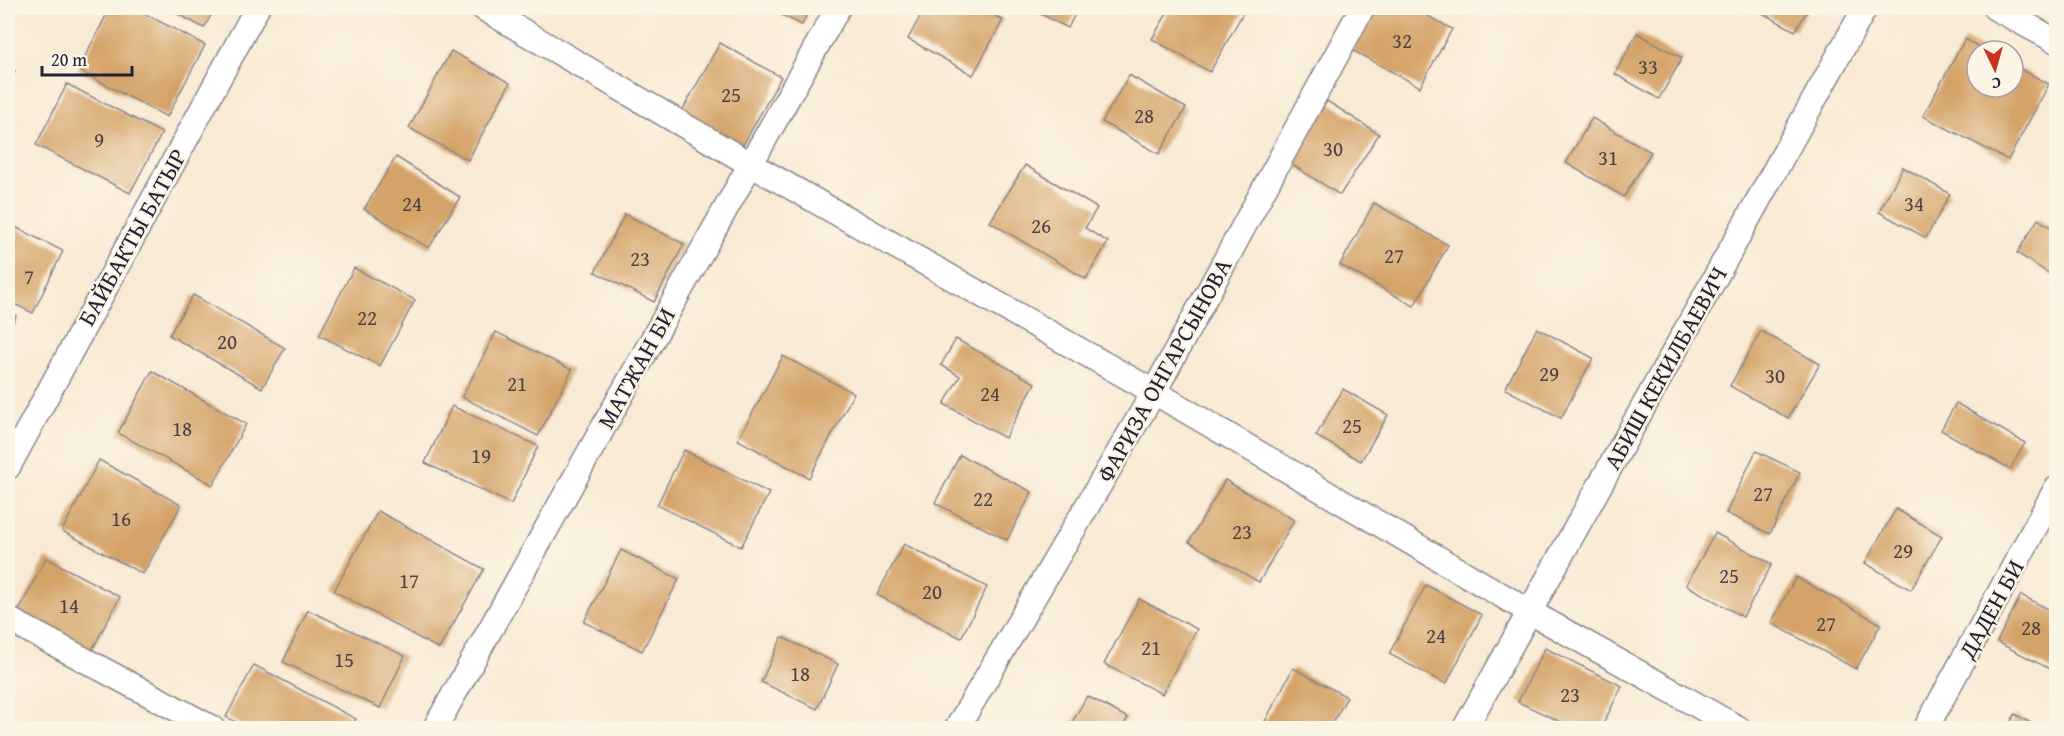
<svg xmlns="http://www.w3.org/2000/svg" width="2064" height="736" font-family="'Gentium Book Plus',serif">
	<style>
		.building { fill: #d4a367 }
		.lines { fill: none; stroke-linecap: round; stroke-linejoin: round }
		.minor-casing { stroke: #8d8688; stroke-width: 27 }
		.minor { stroke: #fff; stroke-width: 24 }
		.labels { text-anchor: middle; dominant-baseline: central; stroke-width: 5; stroke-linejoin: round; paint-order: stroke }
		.number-label { font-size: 21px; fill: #4e4246 }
		.street-label { font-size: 24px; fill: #22223b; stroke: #fcf5e5 }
	</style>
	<rect width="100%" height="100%" fill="#fcf5e5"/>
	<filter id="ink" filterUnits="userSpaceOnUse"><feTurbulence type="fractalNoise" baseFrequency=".0167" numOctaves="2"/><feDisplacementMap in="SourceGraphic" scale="12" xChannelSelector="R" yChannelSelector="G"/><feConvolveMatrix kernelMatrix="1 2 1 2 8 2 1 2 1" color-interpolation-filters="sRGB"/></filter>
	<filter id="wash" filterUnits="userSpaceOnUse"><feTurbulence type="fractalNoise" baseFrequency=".008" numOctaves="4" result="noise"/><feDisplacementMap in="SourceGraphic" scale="24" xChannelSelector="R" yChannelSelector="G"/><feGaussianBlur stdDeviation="1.35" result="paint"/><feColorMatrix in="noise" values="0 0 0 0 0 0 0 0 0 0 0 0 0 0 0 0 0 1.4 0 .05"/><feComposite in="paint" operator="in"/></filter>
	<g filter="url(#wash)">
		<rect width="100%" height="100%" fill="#f8ead4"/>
		<g id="blocks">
			<g class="building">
				<path d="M110,8H134L205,45L167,117L78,70Z"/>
				<path d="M167,8H215L204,28Z"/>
				<path d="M768,8H810L802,25Z"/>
				<path d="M925,8H980L1003,20L973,75L908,39Z"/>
				<path d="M1029,8H1078L1068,28Z"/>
				<path d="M1170,8H1234L1243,13L1210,72L1152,39Z"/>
				<path d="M1375,8H1413L1452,29L1420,87L1352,50Z"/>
				<path d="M1753,8H1809L1795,31Z"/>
				<path d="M1637,33L1682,58L1659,99L1615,74Z"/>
				<path d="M1965,39L1987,51H1977V87H2013V65L2049,84L2008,160L1923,116Z"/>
				<path d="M720,43L781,77L743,145L682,111Z"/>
				<path d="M451,51L510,83L468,160L409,128Z"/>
				<path d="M8,67L15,71L8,84Z"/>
				<path d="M1129,75L1186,108L1159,154L1102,122Z"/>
				<path d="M67,84L162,133L130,193L36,145Z"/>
				<path d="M1327,101L1379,134L1340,195L1288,162Z"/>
				<path d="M1592,118L1651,152L1624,197L1566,163Z"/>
				<path d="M396,157L460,197L429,248L364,209Z"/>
				<path d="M1025,165L1097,208L1085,228L1108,242L1086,279L990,222Z"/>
				<path d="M1903,167L1950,194L1926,238L1879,212Z"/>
				<path d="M1374,203L1448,245L1414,306L1340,265Z"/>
				<path d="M625,214L684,244L654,302L595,272Z"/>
				<path d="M2038,219L2056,231V278L2017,253Z"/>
				<path d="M17,228L63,251L33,313L8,301V246Z"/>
				<path d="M354,268L415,300L380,366L319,335Z"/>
				<path d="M193,295L285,348L262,388L169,335Z"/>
				<path d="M8,312L16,316L8,333Z"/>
				<path d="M1537,328L1593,358L1561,418L1505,389Z"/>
				<path d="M1761,331L1820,364L1788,418L1730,386Z"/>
				<path d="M496,332L572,370L538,436L462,397Z"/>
				<path d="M956,339L1035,383L1005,438L944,404L960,376L941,365Z"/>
				<path d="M783,356L854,393L809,478L738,440Z"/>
				<path d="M152,371L246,424L213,485L118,433Z"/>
				<path d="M1343,389L1388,415L1361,461L1316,436Z"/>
				<path d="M1956,403L2025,443L2010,469L1941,430Z"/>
				<path d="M452,406L538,446L511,504L425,463Z"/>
				<path d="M684,450L769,493L741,547L657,505Z"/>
				<path d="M1756,451L1800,472L1770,534L1726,513Z"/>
				<path d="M960,455L1032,492L1007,540L935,503Z"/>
				<path d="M99,460L181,505L143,574L62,531Z"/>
				<path d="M1225,480L1294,520L1259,582L1189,542Z"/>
				<path d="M1896,509L1942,536L1911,590L1865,563Z"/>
				<path d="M378,511L484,569L439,649L334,591Z"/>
				<path d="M1715,533L1772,564L1743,617L1686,585Z"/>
				<path d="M904,544L987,587L961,638L877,595Z"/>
				<path d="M621,550L679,579L642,651L584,622Z"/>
				<path d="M46,558L120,597L91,652L17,614Z"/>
				<path d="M1796,577L1881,624L1856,669L1771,623Z"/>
				<path d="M1426,585L1482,615L1446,684L1389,654Z"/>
				<path d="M2021,595L2056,613V672L1997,642Z"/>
				<path d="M1139,599L1197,629L1162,694L1104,664Z"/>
				<path d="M308,610L405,656L380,708L283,662Z"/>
				<path d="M782,637L838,664L817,709L761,682Z"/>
				<path d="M1545,648L1622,686L1601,728H1574L1518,702Z"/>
				<path d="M254,665L356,719L351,728H248L226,717Z"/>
				<path d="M1293,668L1347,697L1330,728L1262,727Z"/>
				<path d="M1087,696L1128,718L1122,728H1069Z"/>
				<path d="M2015,714L2039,728H2007Z"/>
				<path d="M8,722L20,728H8Z"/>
			</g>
		</g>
	</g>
	<g filter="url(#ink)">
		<use href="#blocks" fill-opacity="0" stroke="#8d8688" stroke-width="1.5"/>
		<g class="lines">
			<g class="minor-casing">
				<g id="minor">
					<path d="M483,8L750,164L1154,392L1530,612L1738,728"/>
					<path d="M1995,8L2056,41"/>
					<path d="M8,467L257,8"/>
					<path d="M8,619L212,728"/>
					<path d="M435,728L838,8"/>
					<path d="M957,728L1154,392L1362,8"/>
					<path d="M1465,728L1865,8"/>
					<path d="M1926,728L2056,489"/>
				</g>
			</g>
			<use href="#minor" class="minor"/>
		</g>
	</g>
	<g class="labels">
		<g class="number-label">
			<text x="1402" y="40">32</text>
			<text x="1648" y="66">33</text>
			<text x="731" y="94">25</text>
			<text x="1144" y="115">28</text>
			<text x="99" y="139">9</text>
			<text x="1333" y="148">30</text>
			<text x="1608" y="157">31</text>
			<text x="412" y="203">24</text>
			<text x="1914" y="203">34</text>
			<text x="1041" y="225">26</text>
			<text x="1394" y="255">27</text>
			<text x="640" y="258">23</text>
			<text x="29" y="276">7</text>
			<text x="367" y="317">22</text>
			<text x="227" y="341">20</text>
			<text x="1549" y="373">29</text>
			<text x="1775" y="375">30</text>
			<text x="517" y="383">21</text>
			<text x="990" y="393">24</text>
			<text x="1352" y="425">25</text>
			<text x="182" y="428">18</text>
			<text x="481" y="455">19</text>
			<text x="1763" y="493">27</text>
			<text x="983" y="498">22</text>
			<text x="121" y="518">16</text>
			<text x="1242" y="531">23</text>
			<text x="1903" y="550">29</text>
			<text x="1729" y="575">25</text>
			<text x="409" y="580">17</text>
			<text x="932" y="591">20</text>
			<text x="69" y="605">14</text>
			<text x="1826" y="623">27</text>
			<text x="2031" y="627">28</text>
			<text x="1436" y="635">24</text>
			<text x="1151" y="647">21</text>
			<text x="344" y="659">15</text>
			<text x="800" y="673">18</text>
			<text x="1570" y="694">23</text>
		</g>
		<g class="street-label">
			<text transform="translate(132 237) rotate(-61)">БАЙБАКТЫ БАТЫР</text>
			<text transform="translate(636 368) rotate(-61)">МАТЖАН БИ</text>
			<text transform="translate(1665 368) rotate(-61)">АБИШ КЕКИЛБАЕВИЧ</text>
			<text transform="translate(1164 370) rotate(-61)">ФАРИЗА ОНГАРСЫНОВА</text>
			<text transform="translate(1991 609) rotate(-61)">ДАДЕН БИ</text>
		</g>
	</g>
	<rect width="2064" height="736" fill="none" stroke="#fcf5e5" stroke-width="30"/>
	<g transform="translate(1995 69) rotate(175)"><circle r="28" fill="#fcf5e5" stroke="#a5a1a1" stroke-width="1.5"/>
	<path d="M0-4.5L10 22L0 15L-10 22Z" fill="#c8321e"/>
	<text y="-9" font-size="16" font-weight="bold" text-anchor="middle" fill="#22223b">С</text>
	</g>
	<path d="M42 66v9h90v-9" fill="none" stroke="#22223b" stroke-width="3"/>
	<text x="51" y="66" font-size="18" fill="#22223b" stroke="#fcf5e5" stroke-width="4.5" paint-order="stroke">20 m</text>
</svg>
